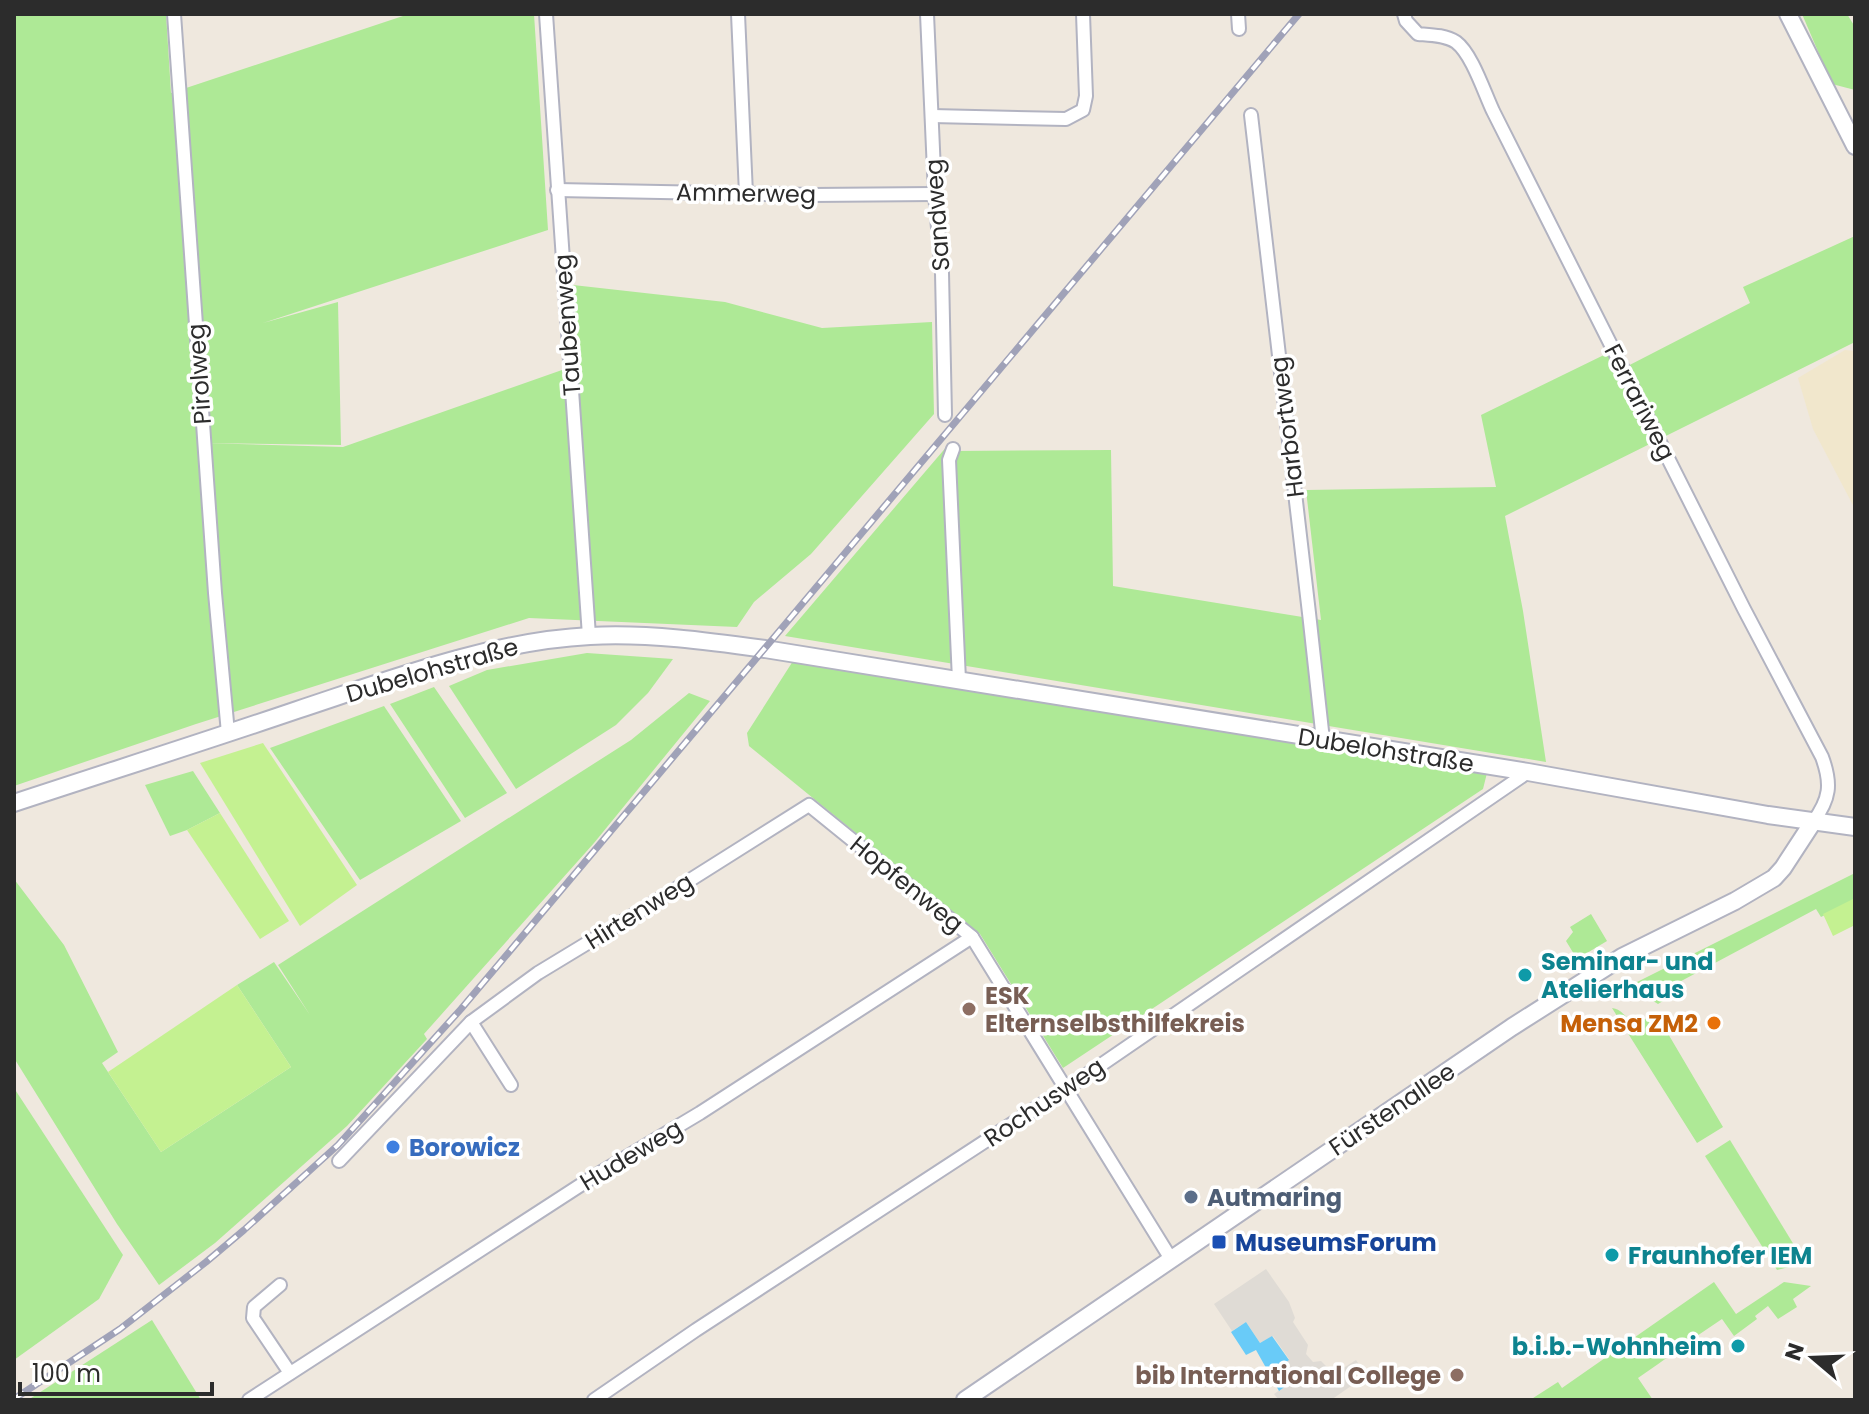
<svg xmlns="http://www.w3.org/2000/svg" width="1869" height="1414" font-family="Poppins,sans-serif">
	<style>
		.education { fill: #f1e7cc }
		.green { fill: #aee996 }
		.pitch { fill: #c4f191 }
		.plaza { fill: #dfdbd5 }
		.water { fill: #69cbf8 }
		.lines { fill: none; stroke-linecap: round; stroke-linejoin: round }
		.street-casing { stroke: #b2b3c1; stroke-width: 16 }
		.secondary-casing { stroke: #b2b3c1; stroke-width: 20 }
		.street { stroke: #fff; stroke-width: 12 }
		.secondary { stroke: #fff; stroke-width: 16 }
		.rail-casing { stroke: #a0a2b8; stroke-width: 7 }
		.rail { stroke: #fff; stroke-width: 4; stroke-dasharray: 12; stroke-linecap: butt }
		.culture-dot { fill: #0f9aa8; stroke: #fff; stroke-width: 3 }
		.education-dot { fill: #8d6e63; stroke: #fff; stroke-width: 3 }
		.food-dot { fill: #e8710a; stroke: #fff; stroke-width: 3 }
		.shop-dot { fill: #3f7fe0; stroke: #fff; stroke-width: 3 }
		.service-dot { fill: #5c6f8a; stroke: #fff; stroke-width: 3 }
		.transit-dot { fill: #1a4fb4; stroke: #fff; stroke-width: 3 }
		.labels { text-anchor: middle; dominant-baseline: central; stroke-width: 7; stroke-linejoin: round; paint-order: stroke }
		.street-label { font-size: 24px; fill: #2c2c2c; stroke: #fff }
		.culture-label { font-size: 24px; font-weight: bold; fill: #0d838f; stroke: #fff; text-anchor: start }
		.education-label { font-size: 24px; font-weight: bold; fill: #785e54; stroke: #fff; text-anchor: start }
		.food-label { font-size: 24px; font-weight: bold; fill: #c56008; stroke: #fff; text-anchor: end }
		.shop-label { font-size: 24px; font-weight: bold; fill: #366cbe; stroke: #fff; text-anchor: start }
		.service-label { font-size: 24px; font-weight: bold; fill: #4e5e75; stroke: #fff; text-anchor: start }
		.transit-label { font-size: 24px; font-weight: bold; fill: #164399; stroke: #fff; text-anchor: start }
	</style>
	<rect width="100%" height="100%" fill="#efe8de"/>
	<path class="education" d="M1845,350L1855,351V509L1813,429L1798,378Z"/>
	<g class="green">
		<path d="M14,14H166L171,93L409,14H534L548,230L263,323L338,302L341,445L202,443L343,447L579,364L573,285L725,302L822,328L932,322L934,414L811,554L754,602L737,627L529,618L196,724L14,786Z"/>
		<path d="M1802,14H1847L1855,27V90L1832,84Z"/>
		<path d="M1855,236V342L1505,516L1523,611L1546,762L785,636L948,445L955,451L1111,450L1113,586L1321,620L1306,490L1496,487L1481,415L1608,353L1618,371L1750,303L1743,287Z"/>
		<path d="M587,653L673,659L648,693L616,725L516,789L449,686L487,670Z"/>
		<path d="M793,661L1487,773L1483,789L1063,1068L980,934L749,746L747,733Z"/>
		<path d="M434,687L507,793L465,818L390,704Z"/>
		<path d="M689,693L710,701L594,843L424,1034L427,1039L347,1126L215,1243L159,1285L117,1224L14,1058V879L64,945L118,1052L102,1063L161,1152L291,1067L237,985L274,962L310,1015L278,965L631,740Z"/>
		<path d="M384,706L461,821L360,880L270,748Z"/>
		<path d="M193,771L220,813L187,830L170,836L145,785Z"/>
		<path d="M1855,873V900L1821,917L1816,909L1670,987L1673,995L1658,1004L1629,986Z"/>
		<path d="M1591,914L1607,941L1577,959L1566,941L1573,932L1570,927Z"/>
		<path d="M1612,1008C1623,1010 1622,1015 1630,1019C1638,1022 1649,1018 1657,1015L1723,1127L1697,1143Z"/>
		<path d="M14,1088L123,1255L99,1299L14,1360Z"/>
		<path d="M1730,1140L1805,1263L1777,1270L1705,1156Z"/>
		<path d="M1714,1282L1736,1314L1784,1282L1811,1286L1793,1299L1797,1307L1778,1319L1768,1306L1755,1316L1757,1319L1734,1336L1722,1319C1693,1338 1666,1359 1638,1378L1653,1400H1530L1558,1382L1562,1388Z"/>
		<path d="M152,1320L201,1400H28Z"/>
	</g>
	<g class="pitch">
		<path d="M263,743L357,885L300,926L200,763Z"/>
		<path d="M220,813L289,921L260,939L187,830Z"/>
		<path d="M1855,898V925L1833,936L1823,914Z"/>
		<path d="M237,985L291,1067L161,1152L108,1072Z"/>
	</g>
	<path class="plaza" d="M1266,1269L1289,1302L1295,1318L1293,1322L1308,1345L1306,1354L1313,1362L1321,1361L1334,1374L1356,1360L1362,1369L1347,1379L1351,1386L1331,1400H1279L1274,1394L1291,1382L1281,1366L1289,1359L1273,1336L1260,1343L1246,1322L1232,1331L1214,1304Z"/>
	<path class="water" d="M1246,1322L1260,1343L1272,1336L1289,1360L1281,1366L1291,1382L1279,1391L1256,1350L1246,1355L1231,1332Z"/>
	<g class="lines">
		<g class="street-casing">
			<g id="street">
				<path d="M174,14L215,593L228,733"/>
				<path d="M546,14L589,636"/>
				<path d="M738,14L746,194"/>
				<path d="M927,14L935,194L942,273L945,415"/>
				<path d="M1238,14L1239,29"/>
				<path d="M1404,14L1406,21L1418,34C1430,35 1445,35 1456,42C1472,54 1484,92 1493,111L1744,609L1822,757C1832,784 1830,799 1813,822"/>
				<path d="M1251,115L1309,613L1323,740"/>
				<path d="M932,116L1066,119L1083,110L1086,96L1083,14"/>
				<path d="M557,190L812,195L935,194"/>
				<path d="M953,449L949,460L959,680"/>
				<path d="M471,1022L511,1085"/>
				<path d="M339,1161L471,1022L538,973L660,899L809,805L972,937L1171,1259"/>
				<path d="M280,1285L254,1307L253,1318L290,1373"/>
				<path d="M249,1400L593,1177L700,1113L972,937"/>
				<path d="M594,1400L696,1330L1079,1080L1528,772"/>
			</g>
		</g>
		<g class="secondary-casing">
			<g id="secondary">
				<path d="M1788,14L1855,146"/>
				<path d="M14,803C108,772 203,742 297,710C391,679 491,641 590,636C649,633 707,641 765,649L1528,772L1768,815L1855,827"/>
				<path d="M965,1400L1512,1027L1622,957L1735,901L1774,878L1783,868L1813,822"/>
			</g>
		</g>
		<use href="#street" class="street"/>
		<use href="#secondary" class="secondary"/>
		<g class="rail-casing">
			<path id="rail" d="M14,1399L120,1329L206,1262L244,1230L338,1145L461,1009L1299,14"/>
		</g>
		<use href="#rail" class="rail"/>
	</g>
	<g class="culture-dot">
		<circle cx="1525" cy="975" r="8"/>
		<circle cx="1612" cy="1255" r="8"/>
		<circle cx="1738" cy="1346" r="8"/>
	</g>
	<g class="education-dot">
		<circle cx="969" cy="1009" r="8"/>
		<circle cx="1457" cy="1375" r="8"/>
	</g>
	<circle class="food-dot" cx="1714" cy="1023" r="8"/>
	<circle class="shop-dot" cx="393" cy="1147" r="8"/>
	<circle class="service-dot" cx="1191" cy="1197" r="8"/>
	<rect class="transit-dot" x="1211" y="1234" width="16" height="16" rx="4"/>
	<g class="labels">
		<g class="street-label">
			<text transform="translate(746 193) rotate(1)">Ammerweg</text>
			<text transform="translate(937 215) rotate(-94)">Sandweg</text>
			<text transform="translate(567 325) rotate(-94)">Taubenweg</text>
			<text transform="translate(199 374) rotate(-94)">Pirolweg</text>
			<text transform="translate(1640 402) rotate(63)">Ferrariweg</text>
			<text transform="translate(1287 427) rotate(-97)">Harbortweg</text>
			<text transform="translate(432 670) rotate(-16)">Dubelohstraße</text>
			<text transform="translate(1386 750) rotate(9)">Dubelohstraße</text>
			<text transform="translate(907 884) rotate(39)">Hopfenweg</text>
			<text transform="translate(639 911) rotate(-32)">Hirtenweg</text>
			<text transform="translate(1044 1102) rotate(-34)">Rochusweg</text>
			<text transform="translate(1392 1109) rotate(-34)">Fürstenallee</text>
			<text transform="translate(631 1155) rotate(-31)">Hudeweg</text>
		</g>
		<g class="culture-label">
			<text x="1541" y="961">Seminar- und<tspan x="1541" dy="28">Atelierhaus</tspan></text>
			<text x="1628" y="1255">Fraunhofer IEM</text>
			<text x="1722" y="1346" text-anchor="end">b.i.b.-Wohnheim</text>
		</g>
		<g class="education-label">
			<text x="985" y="995">ESK<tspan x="985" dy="28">Elternselbsthilfekreis</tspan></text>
			<text x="1441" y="1375" text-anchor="end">bib International College</text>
		</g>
		<g class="food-label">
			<text x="1698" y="1023">Mensa ZM2</text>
		</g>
		<g class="shop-label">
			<text x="409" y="1147">Borowicz</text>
		</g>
		<g class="service-label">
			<text x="1207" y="1197">Autmaring</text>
		</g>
		<g class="transit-label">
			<text x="1235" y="1242">MuseumsForum</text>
		</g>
	</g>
	<rect width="1869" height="1414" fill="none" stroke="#2c2c2c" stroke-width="32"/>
	<g transform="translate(1813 1358) rotate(289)" stroke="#ffffff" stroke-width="6" paint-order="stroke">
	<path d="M0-6L14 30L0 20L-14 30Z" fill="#2c2c2c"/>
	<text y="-12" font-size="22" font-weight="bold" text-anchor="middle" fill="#2c2c2c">N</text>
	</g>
	<path d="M20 1382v12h192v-12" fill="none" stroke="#2c2c2c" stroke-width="4"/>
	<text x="32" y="1382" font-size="24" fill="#2c2c2c" stroke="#ffffff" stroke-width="6" paint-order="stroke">100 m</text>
</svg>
